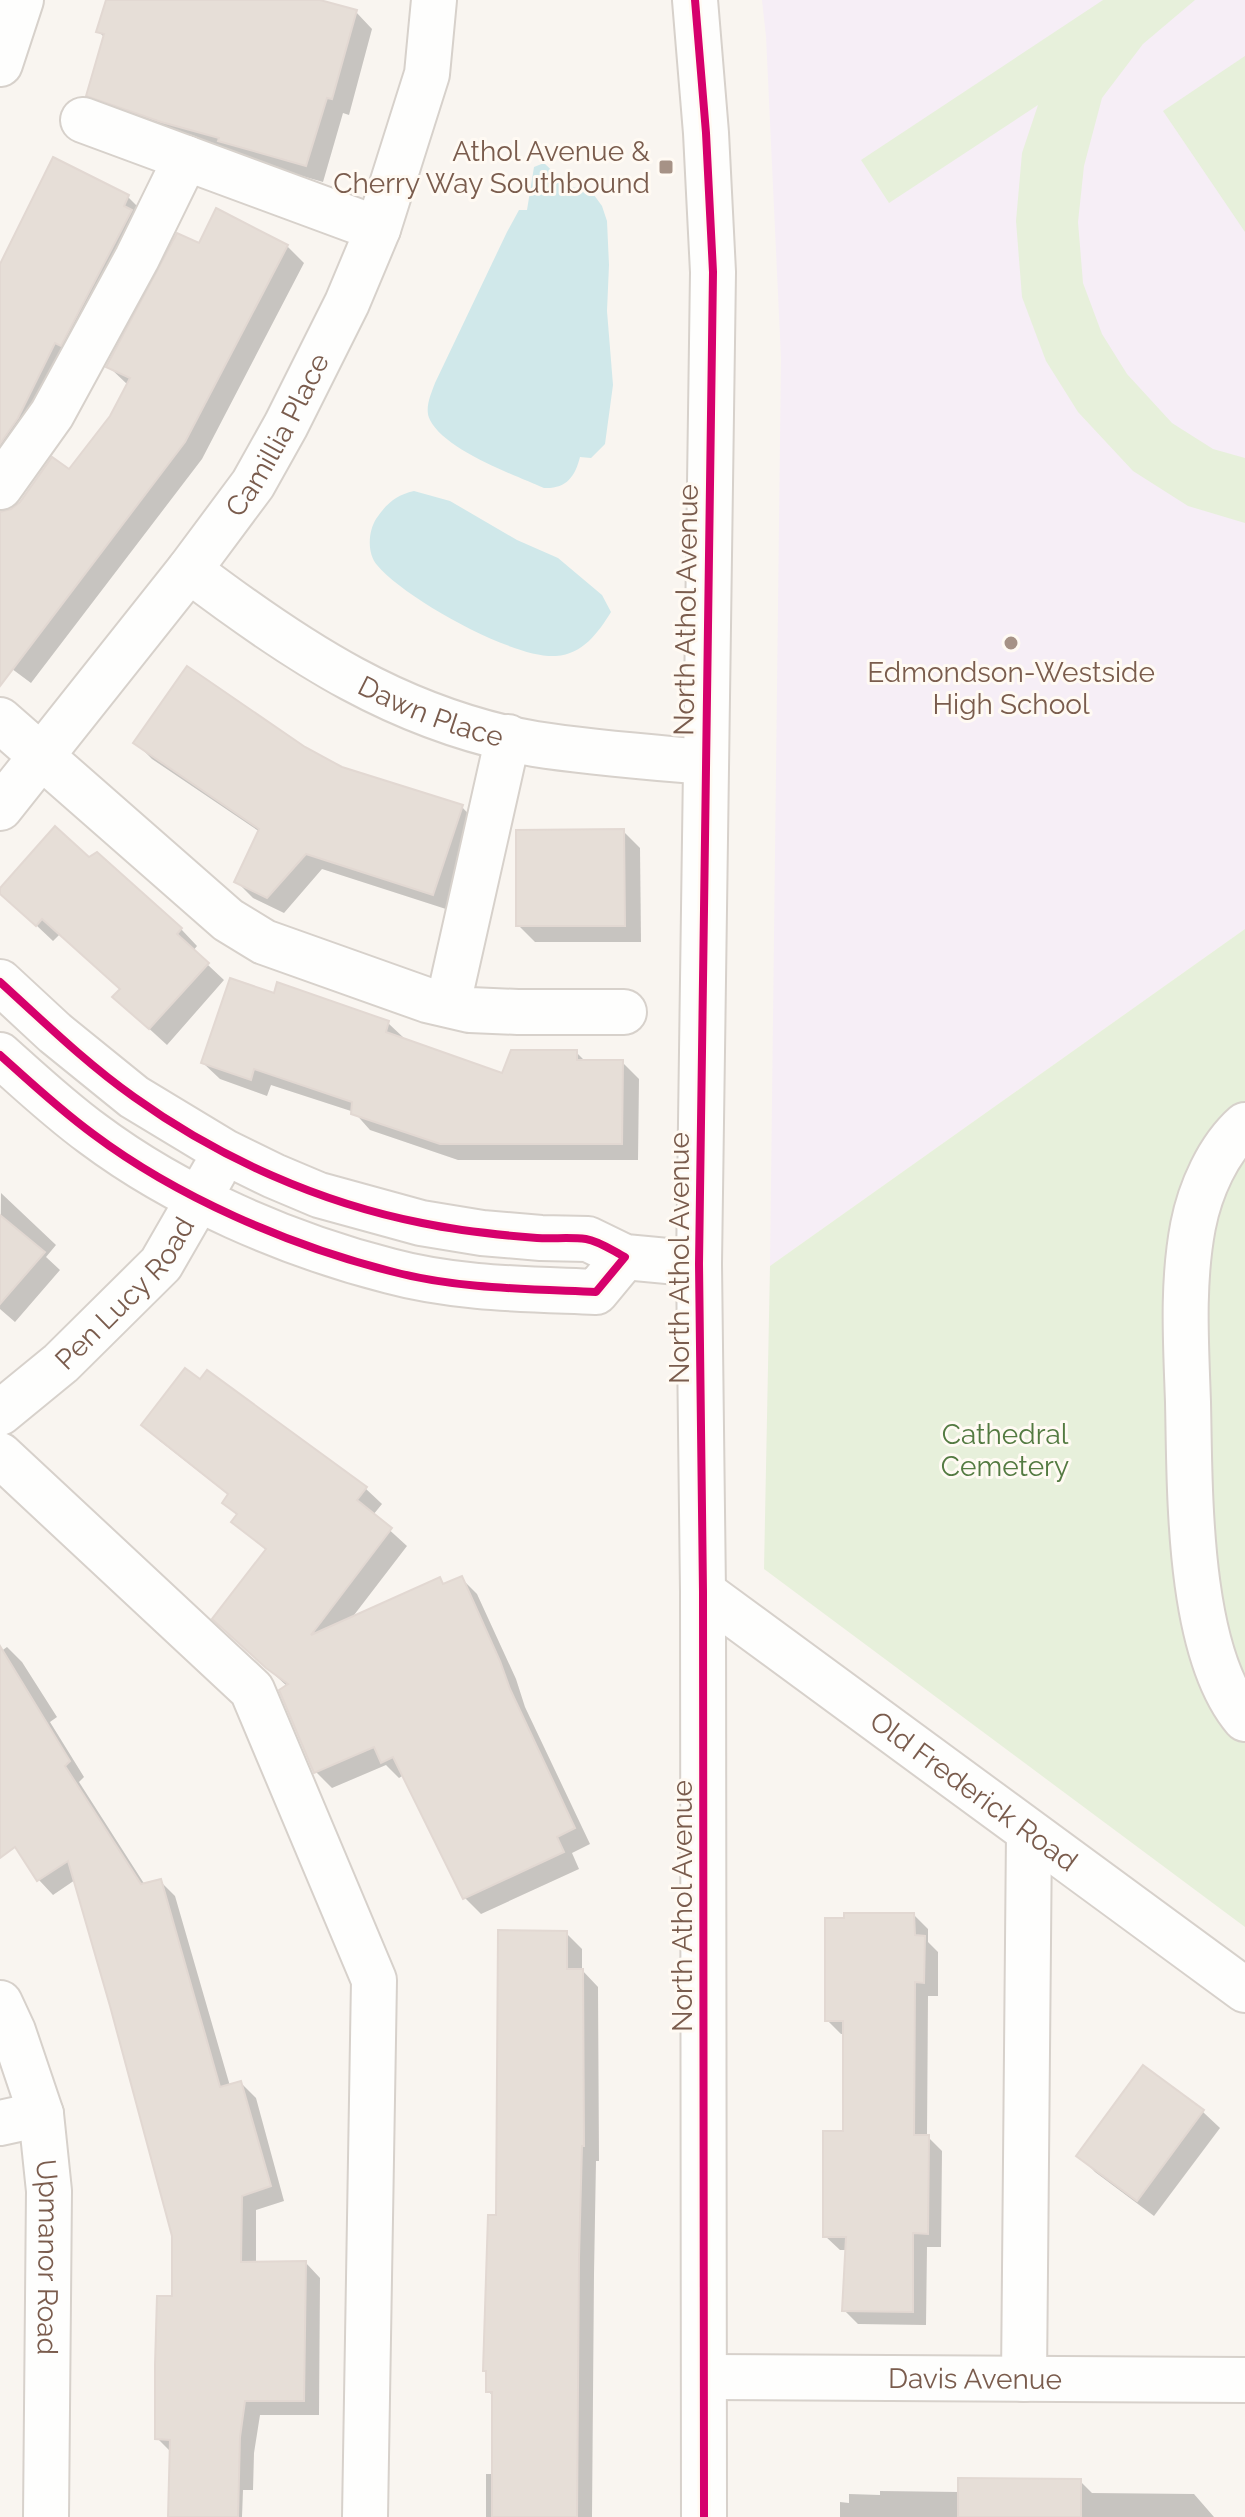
<svg xmlns="http://www.w3.org/2000/svg" width="1245" height="2517" font-family="Raleway,sans-serif">
	<style>
		.education { fill: #f6eef6 }
		.green { fill: #e7f0db }
		.water { fill: #d0e8ea }
		.shadow { fill: #0003 }
		.building { fill: #e6ded7; stroke: #e2d8d2; stroke-width: 2 }
		.lines { fill: none; stroke-linecap: round; stroke-linejoin: round }
		.minor-casing { stroke: #d7d1cb; stroke-width: 48 }
		.minor { stroke: #fefefd; stroke-width: 44 }
		.cycleway-casing { stroke: #fffaf3; stroke-width: 13 }
		.cycleway { stroke: #d6006c; stroke-width: 8 }
		.poi-dot { fill: #a69286; stroke: #fffaf3; stroke-width: 3 }
		.labels { text-anchor: middle; dominant-baseline: central; stroke-width: 6; stroke-linejoin: round; paint-order: stroke }
		.poi-label { font-size: 28px; fill: #7a5c4d; stroke: #fffaf3; text-anchor: end }
		.street-label { font-size: 28px; fill: #7a5c4d; stroke: #fffaf3 }
		.park-label { font-size: 28px; fill: #537a41; stroke: #fffaf3 }
	</style>
	<rect width="100%" height="100%" fill="#f9f5f0"/>
	<path class="education" d="M762,0H1245V929L770,1266L781,358L766,36Z"/>
	<g class="green">
		<path d="M1103,0H1195L1143,44L1102,98L1084,166L1078,222L1083,283L1102,334L1127,374L1172,423L1213,449L1245,458V523L1188,506L1133,471L1078,412L1046,361L1022,297L1016,221L1022,153L1038,105L889,203L861,160Z"/>
		<path d="M1245,56V232L1163,111Z"/>
		<path d="M1245,929V1927L764,1569L770,1266Z"/>
	</g>
	<g class="water">
		<path d="M544,163L568,186L585,190L594,195L602,206L607,221L609,265L607,311L613,385L605,444L591,458L580,457C575,477 566,489 544,488C514,475 445,450 430,420C424,409 431,394 435,383L507,232L519,210H527L534,167Z"/>
		<path d="M414,491L450,501L517,540L558,558L602,595L611,612C598,633 583,654 556,656C513,659 404,598 377,565C367,553 368,532 376,519C386,504 396,495 414,491Z"/>
	</g>
	<g class="shadow">
		<path d="M108,0H312L356,12L372,29L349,115L343,113L323,182L237,157L105,112L88,95L105,38L99,32Z"/>
		<path d="M128,197L145,214L0,484V268Z"/>
		<path d="M200,246H287L304,263L202,459L31,683L0,660V513L10,512L69,472L111,417L128,385L109,367Z"/>
		<path d="M136,743L304,749L342,768L462,807L477,823L449,910L322,869L284,913L253,898L237,882L260,832L152,759Z"/>
		<path d="M623,831L640,848L641,942H535L518,925Z"/>
		<path d="M89,859L181,929L197,946L193,951L224,980L167,1045L132,1013L122,990L60,934L53,941L0,891Z"/>
		<path d="M275,995L388,1023L405,1039L503,1076L576,1052L586,1062H622L639,1079L638,1160H458L370,1130L354,1112L271,1085L267,1096L220,1079L203,1063Z"/>
		<path d="M1,1193L56,1245L46,1257L60,1270L15,1322L0,1309Z"/>
		<path d="M144,1425L365,1488L382,1504L373,1515L407,1546L351,1619L439,1579L446,1586L461,1578L477,1594L516,1679L525,1707L590,1844L572,1853L579,1869L481,1914L464,1897L404,1775L399,1778L386,1765L332,1788L316,1772L288,1687L231,1635L267,1551L234,1522L238,1516L224,1503L230,1496L160,1441Z"/>
		<path d="M7,1647L22,1662L57,1717L50,1722L84,1777L79,1782L145,1885L160,1881L175,1896L230,2086L241,2083L256,2098L284,2201L256,2210V2264L306,2263L320,2278L319,2415H260L254,2453L253,2490H243L242,2517H170L172,2453L157,2438L174,2298V2236L75,1880L53,1895L39,1880L0,1820V1652Z"/>
		<path d="M914,1915L928,1929V1942L938,1952V1996H928L927,2136L942,2151L941,2247H927L926,2325L858,2324L844,2310L847,2250H840L825,2236L845,2133V2034H841L827,2020Z"/>
		<path d="M566,1933L582,1949V1970L598,1987L599,2161H596L594,2274L592,2517H486V2474H494V2397L488,2391V2373L485,2371L498,2217Z"/>
		<path d="M1144,2068L1203,2112L1220,2128L1154,2216L1095,2172L1079,2155Z"/>
		<path d="M1080,2481L1092,2493L1194,2494L1214,2517H840V2502L849,2503V2494L880,2495V2491L960,2492Z"/>
	</g>
	<g class="building">
		<path d="M106,0H320L357,10L332,99L327,98L306,166L218,141L219,138L161,122L86,96L104,34L96,32Z"/>
		<path d="M53,157L129,195L124,206L132,210L61,346L55,343L18,418L0,444V264Z"/>
		<path d="M216,208L288,245L185,442L0,686V512L11,509L20,502L52,457L69,469L110,416L130,378L106,367L177,233L199,243Z"/>
		<path d="M187,666L305,747L342,767L463,805L433,895L306,854L267,898L234,882L259,829L133,743Z"/>
		<path d="M55,826L89,857L97,852L182,928L177,934L209,963L149,1029L112,997L120,989L42,919L36,926L0,894V888Z"/>
		<path d="M624,829L625,926H516V830Z"/>
		<path d="M230,978L274,993L277,982L389,1021L386,1032L502,1073L511,1050H577V1060H623L622,1144H440L351,1114L352,1102L254,1069L251,1080L201,1063Z"/>
		<path d="M0,1215L45,1252L0,1304Z"/>
		<path d="M185,1368L200,1379L207,1370L367,1487L357,1500L392,1528L311,1635L440,1577L443,1584L462,1576L500,1661L510,1689L575,1828L557,1837L564,1852L463,1899L393,1757L381,1763L374,1747L314,1773L279,1690L288,1684L266,1668L212,1619L266,1549L231,1522L237,1514L222,1503L228,1494L141,1425Z"/>
		<path d="M0,1646L70,1761L65,1766L141,1884L161,1879L220,2087L241,2081L271,2186L242,2196L241,2262L306,2261L304,2401H245L240,2437L238,2517H168L170,2440L155,2439V2365L157,2296H172V2236L110,2006L68,1861L37,1881L15,1847L0,1858Z"/>
		<path d="M844,1913H914L915,1935L925,1936L924,1983L915,1982L914,2135H929L928,2234L913,2233V2312L842,2311L846,2237H823V2131H843V2021H825V1918H844Z"/>
		<path d="M498,1930L567,1931V1969H583L584,2146H582L579,2257L577,2517H492V2392H486V2371H483L488,2215H496Z"/>
		<path d="M1143,2065L1204,2110L1137,2201L1076,2156Z"/>
		<path d="M958,2478L1081,2479V2517H958Z"/>
	</g>
	<g class="lines">
		<g class="minor-casing">
			<g id="minor">
				<path d="M695,0L706,133L713,272L699,1264L703,1592L704,2517"/>
				<path d="M0,64L21,0"/>
				<path d="M83,120L378,229"/>
				<path d="M0,487L52,414L137,258L186,158"/>
				<path id="s1" d="M189,570C297,652 400,720 535,744C592,753 649,757 706,762"/>
				<path d="M0,720L228,920L264,942L427,1000L470,1010L518,1012H624"/>
				<path id="s2" d="M0,808L189,570L253,484L286,425L347,303L378,229L427,74L434,0"/>
				<path d="M0,982L55,1033L134,1097L225,1152L274,1176L319,1195L421,1223L482,1233L541,1238L588,1239L625,1257L699,1264"/>
				<path d="M448,1004L508,737"/>
				<path d="M0,1055C30,1082 60,1110 93,1134C177,1197 288,1245 390,1271C456,1289 528,1289 596,1292L625,1257"/>
				<path d="M1245,1125C1218,1149 1200,1190 1193,1226C1182,1284 1186,1343 1188,1402C1190,1489 1187,1651 1245,1719"/>
				<path id="s3" d="M0,1413L61,1363L161,1264L214,1172"/>
				<path d="M0,1455L252,1690L374,1980L365,2517"/>
				<path id="s4" d="M703,1592L1245,1990"/>
				<path id="s5" d="M0,2003L13,2031L41,2114L49,2191L46,2517"/>
				<path d="M0,2123L41,2114"/>
				<path id="s6" d="M705,2377L1245,2380"/>
				<path d="M1024,2379L1029,1833"/>
			</g>
		</g>
		<use href="#minor" class="minor"/>
		<g class="cycleway-casing">
			<g id="cycleway">
				<path d="M695,0L706,133L713,272L699,1264L703,1592L704,2517"/>
				<path d="M0,982C44,1022 86,1063 134,1097C219,1158 320,1203 422,1223C460,1231 499,1235 537,1238C553,1239 570,1237 586,1239C599,1241 613,1251 625,1257L596,1292C528,1289 456,1289 390,1271C288,1245 177,1197 93,1134C60,1110 30,1082 0,1055"/>
			</g>
		</g>
		<use href="#cycleway" class="cycleway"/>
	</g>
	<g class="poi-dot">
		<rect x="658" y="159" width="16" height="16" rx="4"/>
		<circle cx="1011" cy="643" r="8"/>
	</g>
	<g class="labels">
		<g class="poi-label">
			<text x="650" y="151">Athol Avenue &amp;<tspan x="650" dy="32">Cherry Way Southbound</tspan></text>
			<text x="1011" y="672" text-anchor="middle">Edmondson-Westside<tspan x="1011" dy="32">High School</tspan></text>
		</g>
		<g class="street-label">
			<text stroke="none"><textPath href="#s2" startOffset="466">Camillia Place</textPath></text>
			<text transform="translate(686 610) rotate(-89)">North Athol Avenue</text>
			<text stroke="none"><textPath href="#s1" startOffset="282">Dawn Place</textPath></text>
			<text transform="translate(679 1258) rotate(-90)">North Athol Avenue</text>
			<text stroke="none"><textPath href="#s3" startOffset="174">Pen Lucy Road</textPath></text>
			<text stroke="none"><textPath href="#s4" startOffset="336">Old Frederick Road</textPath></text>
			<text transform="translate(682 1906) rotate(-90)">North Athol Avenue</text>
			<text stroke="none"><textPath href="#s5" startOffset="262">Upmanor Road</textPath></text>
			<text stroke="none"><textPath href="#s6" startOffset="270">Davis Avenue</textPath></text>
		</g>
		<g class="park-label">
			<text x="1005" y="1434">Cathedral<tspan x="1005" dy="32">Cemetery</tspan></text>
		</g>
	</g>
</svg>
